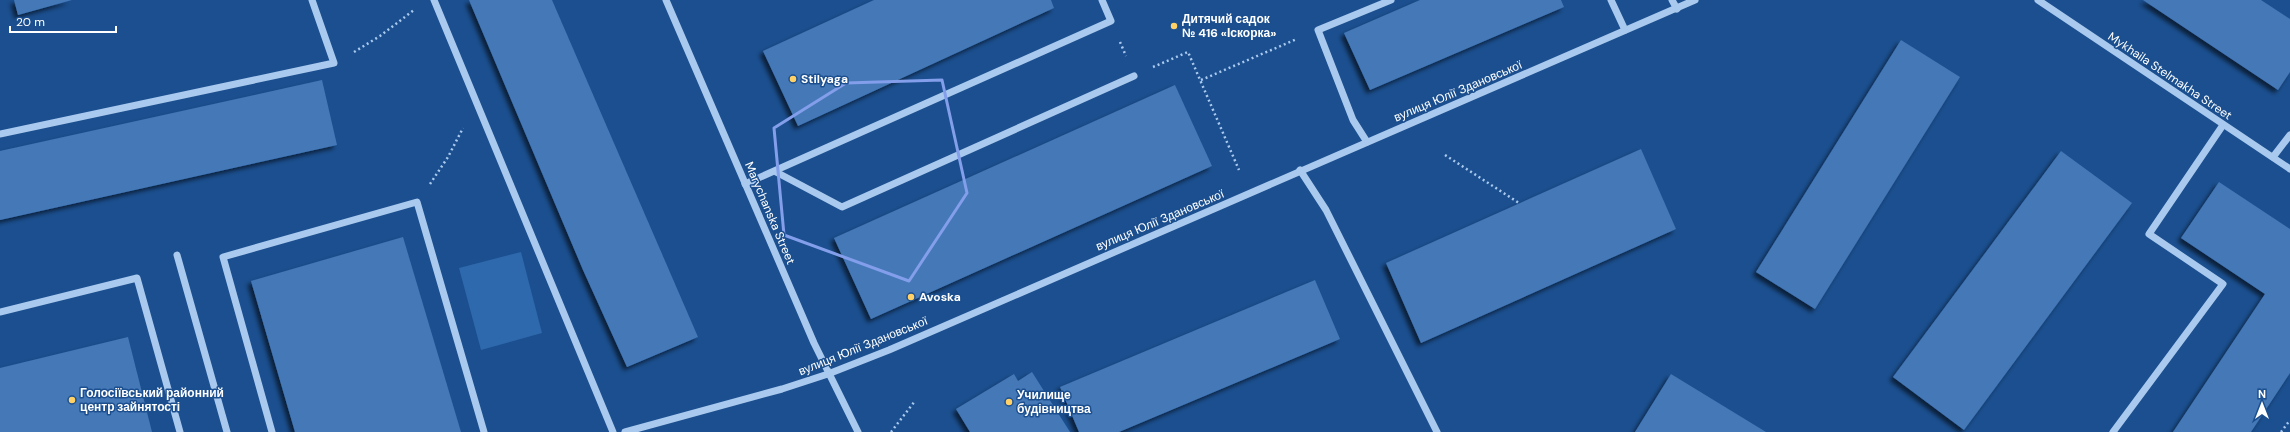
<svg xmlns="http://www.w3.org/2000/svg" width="2290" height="432" font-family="'DM Sans',sans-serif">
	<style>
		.green { fill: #2e69ad }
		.building { fill: #4478b7; filter: url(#shadow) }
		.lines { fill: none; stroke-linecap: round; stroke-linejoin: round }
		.path { stroke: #a9c9ee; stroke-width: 2.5; stroke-dasharray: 2 3; stroke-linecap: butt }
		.minor { stroke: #a9c9ee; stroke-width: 7 }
		.marked { fill: none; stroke: #839eea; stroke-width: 3; stroke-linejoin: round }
		.poi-dot { fill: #ffd166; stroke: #1b4f8f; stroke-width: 1.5 }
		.labels { text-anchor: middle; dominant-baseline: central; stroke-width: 3; stroke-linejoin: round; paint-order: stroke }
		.poi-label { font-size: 12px; font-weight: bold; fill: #fff; stroke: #1b4f8f; text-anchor: start }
		.street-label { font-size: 12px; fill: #fff; stroke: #1b4f8f }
	</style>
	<defs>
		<filter id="shadow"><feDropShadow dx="-3.5" dy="3.5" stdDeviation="2" flood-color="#0009"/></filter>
	</defs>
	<rect width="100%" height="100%" fill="#1b4f8f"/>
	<path class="green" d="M521,252L542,333L481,350L459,268Z"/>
	<g class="building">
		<path d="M14,0H72L18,15Z"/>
		<path d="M469,0H552L698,337L627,367L583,270Z"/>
		<path d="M874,0H1051L1054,8L798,126L763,51Z"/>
		<path d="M1420,0H1561L1564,7L1370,90L1344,33Z"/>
		<path d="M2143,0H2261L2290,19V72L2278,90Z"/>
		<path d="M1901,40L1960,77L1815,309L1756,272Z"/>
		<path d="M322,80L337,145L0,220V151Z"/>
		<path d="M1175,85L1212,166L871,319L834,238Z"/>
		<path d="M1641,149L1676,229L1421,343L1386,263Z"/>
		<path d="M2061,151L2132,203L1964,430L1893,377Z"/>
		<path d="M2219,182L2290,229V373L2251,432H2173L2265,294L2181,238Z"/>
		<path d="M403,237L461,432H295L251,281Z"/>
		<path d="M1315,280L1340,339L1119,432H1079L1060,387Z"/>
		<path d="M128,337L152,432H0V368Z"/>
		<path d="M1032,372L1070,432H970L956,409L1014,374L1018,381Z"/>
		<path d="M1671,374L1766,432H1635Z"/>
	</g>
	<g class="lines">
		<g class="path">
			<path d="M1120,42L1126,56"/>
			<path d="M354,52L380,36L414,10"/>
			<path d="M1153,67L1188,52L1239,170"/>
			<path d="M1201,80L1297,39"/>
			<path d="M1445,155L1519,203"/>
			<path d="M430,184L448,157L463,128"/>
			<path d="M891,432L915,401"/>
			<path d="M2281,432L2290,420"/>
		</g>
		<g class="minor">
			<path d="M434,0L613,432"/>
			<path d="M666,0L814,343L858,432"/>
			<path d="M1611,0L1625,30"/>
			<path d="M1672,0L1677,9"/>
			<path d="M2038,0L2290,169"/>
			<path d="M0,134L334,63L312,0"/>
			<path d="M1367,142L1353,120L1318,30L1391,0"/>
			<path d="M2273,157L2290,135"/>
			<path d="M1300,170L1326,210L1437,432"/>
			<path d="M776,172L842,207L1134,76"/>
			<path d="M745,184L1111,21L1102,0"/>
			<path d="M177,255L227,432"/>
			<path d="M0,312L137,278L180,432"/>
			<path d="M272,432L223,257L417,202L484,432"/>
			<path d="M625,432L782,389L828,374L889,350L1695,0"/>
			<path d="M2113,432L2223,284L2149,234L2223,125"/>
		</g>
	</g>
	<path class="marked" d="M942,80L967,193L909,281L784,235L774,128L846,83Z"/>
	<g class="poi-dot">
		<circle cx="1174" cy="26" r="4"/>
		<circle cx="793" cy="79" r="4"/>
		<circle cx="911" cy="297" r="4"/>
		<circle cx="72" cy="400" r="4"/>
		<circle cx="1009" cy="402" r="4"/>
	</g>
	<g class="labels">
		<g class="poi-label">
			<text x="1182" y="19">Дитячий садок<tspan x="1182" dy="14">№ 416 «Іскорка»</tspan></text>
			<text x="801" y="79">Stilyaga</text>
			<text x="919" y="297">Avoska</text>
			<text x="80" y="393">Голосіївський районний<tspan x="80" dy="14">центр зайнятості</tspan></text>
			<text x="1017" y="395">Училище<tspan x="1017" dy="14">будівництва</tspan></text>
		</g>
		<g class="street-label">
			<text transform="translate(2170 76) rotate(34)">Mykhaila Stelmakha Street</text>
			<text transform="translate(1458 91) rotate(-23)">вулиця Юлії Здановської</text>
			<text transform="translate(770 213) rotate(67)">Marychanska Street</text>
			<text transform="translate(1160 220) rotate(-23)">вулиця Юлії Здановської</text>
			<text transform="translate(863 346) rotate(-22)">вулиця Юлії Здановської</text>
		</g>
	</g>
	<g transform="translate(2262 404)" stroke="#1b4f8f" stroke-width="3" paint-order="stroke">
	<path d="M0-3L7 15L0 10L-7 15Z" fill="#ffffff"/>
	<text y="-6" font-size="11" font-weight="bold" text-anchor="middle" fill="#ffffff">N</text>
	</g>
	<path d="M10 26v6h106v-6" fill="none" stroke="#ffffff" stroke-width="2"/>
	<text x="16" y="26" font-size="12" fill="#ffffff" stroke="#1b4f8f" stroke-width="3" paint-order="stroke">20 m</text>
</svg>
